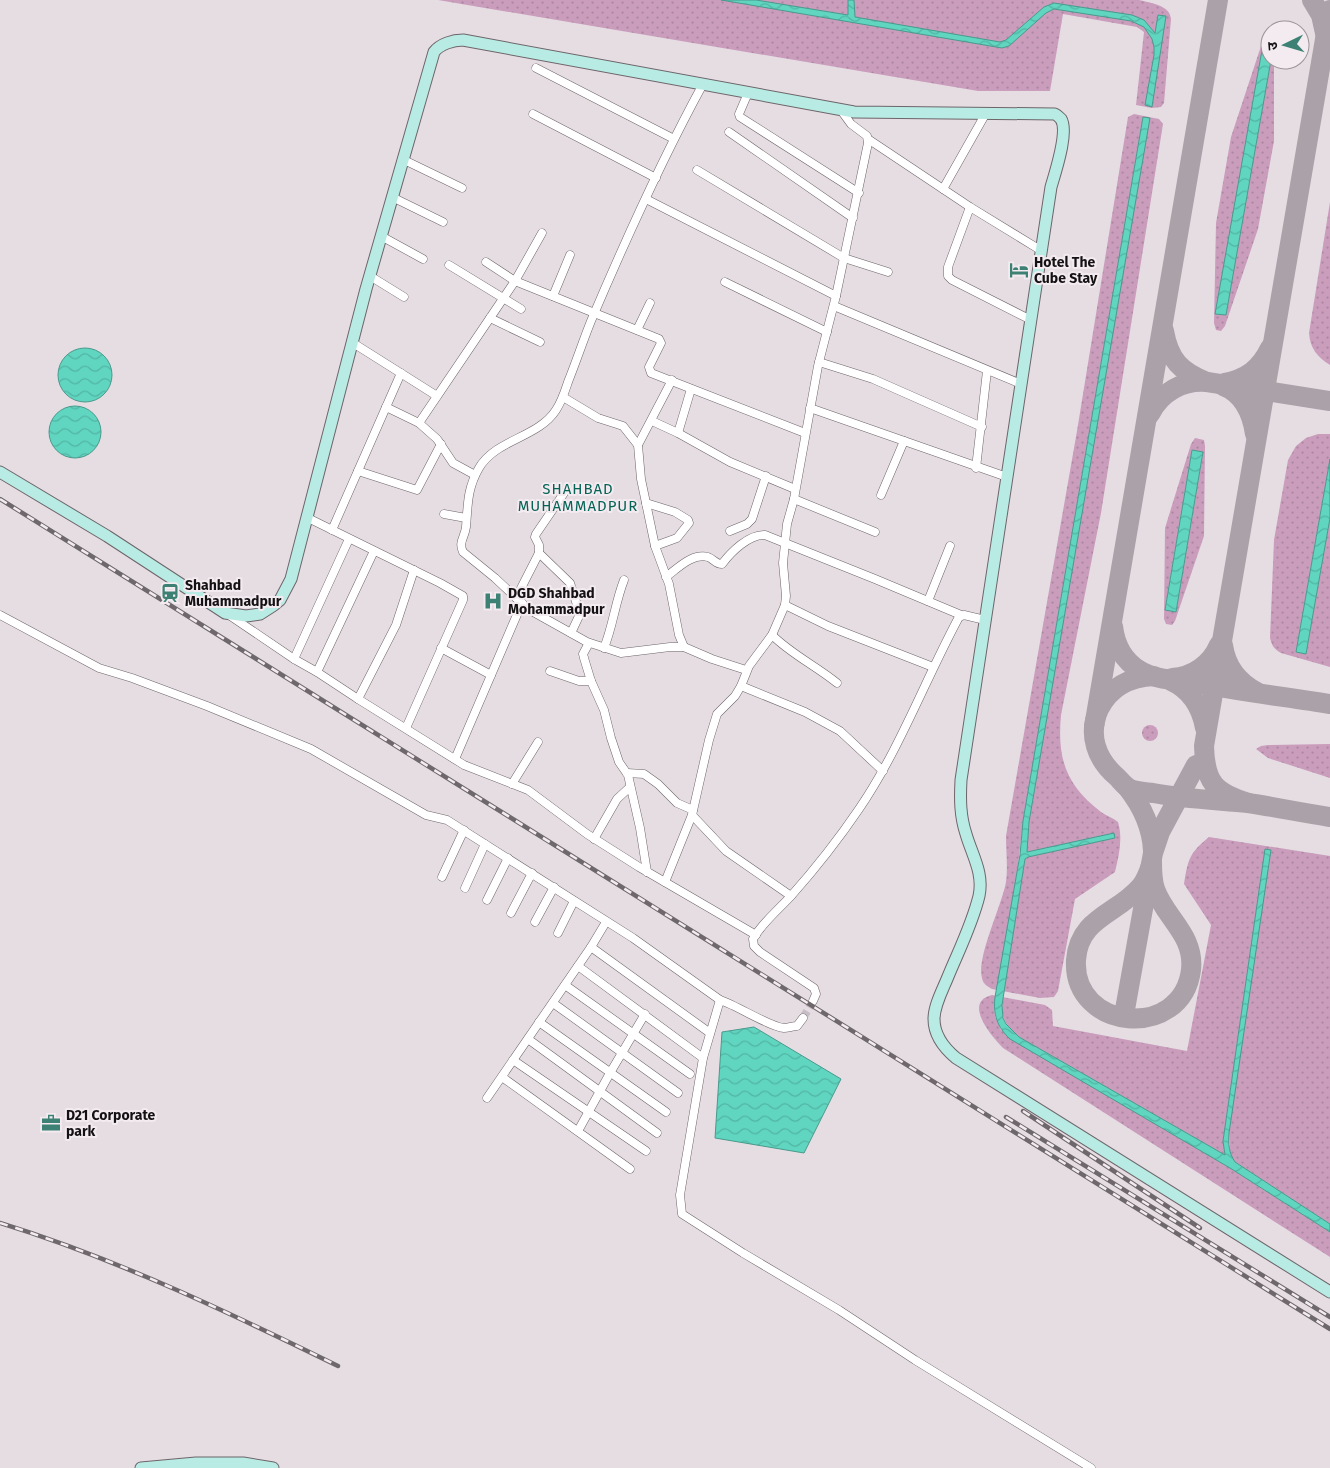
<svg xmlns="http://www.w3.org/2000/svg" width="1330" height="1468" font-family="'Fira Sans','Noto Sans Devanagari',sans-serif">
	<style>
		.grass { fill: url(#grass-dots); fill-rule: evenodd }
		.water { fill: url(#water-waves); stroke: #499a8c }
		.lines { fill: none; stroke-linecap: round; stroke-linejoin: round }
		.taxiway { stroke: #aaa2a8; stroke-width: 20 }
		.street-tunnel { stroke: #c6bec4; stroke-width: 8; stroke-dasharray: 8 4; stroke-linecap: butt }
		.street-casing { stroke: #6d656a; stroke-width: 9 }
		.secondary-casing { stroke: #6d656a; stroke-width: 13 }
		.street { stroke: #fff; stroke-width: 8 }
		.secondary { stroke: #b8ebe4; stroke-width: 11 }
		.rail-casing { stroke: #6e686c; stroke-width: 4.5 }
		.rail { stroke: #f3ebf0; stroke-width: 2.5; stroke-dasharray: 8; stroke-linecap: butt }
		.labels { text-anchor: middle; dominant-baseline: central; stroke-width: 4; stroke-linejoin: round; paint-order: stroke }
		.poi-label { font-size: 14px; font-weight: bold; fill: #141113; stroke: #f3ebf0; text-anchor: start }
		.neighbourhood-label { font-size: 15px; letter-spacing: 1px; fill: #066356; stroke: #f3ebf0 }
	</style>
	<defs>
		<pattern id="grass-dots" width="8" height="8" patternUnits="userSpaceOnUse" patternTransform="scale(1.25)"><rect width="8" height="8" fill="#ca9dbc"/><path d="M2 2h.1M6 6h.1" fill="none" stroke="#ad86a1" stroke-width="1.8" stroke-linecap="round"/></pattern>
		<pattern id="water-waves" width="16" height="10" patternUnits="userSpaceOnUse" patternTransform="scale(1.25)"><rect width="16" height="10" fill="#60d5c0"/><path d="M0 5q4-4 8 0t8 0" fill="none" stroke="#52b6a4"/></pattern>
	</defs>
	<rect width="100%" height="100%" fill="#e6dde3"/>
	<g class="grass">
		<path d="M438,0H1139C1151,3 1170,5 1171,19L1164,103L1161,107L1152,108L1136,105L1144,32L1137,27L1063,14L1050,91H978Z"/>
		<path d="M1266,36L1270,37V52L1262,51L1216,314L1226,315L1271,60H1274V141L1258,229L1225,326L1221,331L1216,330L1214,323L1216,223L1231,137L1263,40Z"/>
		<path d="M1134,114L1159,119L1163,124L1101,513L1061,715C1057,759 1066,785 1101,812C1107,816 1113,818 1118,822C1123,839 1119,855 1115,872L1075,899L1058,991L1054,997L1040,998L992,989C987,986 983,984 982,978C976,958 1002,905 1006,882C1008,867 1006,851 1006,836L1077,431L1128,117ZM1143,117L1149,118L1029,822L1026,852L1114,834L1115,838L1027,857L1025,859L1004,989L1023,821Z"/>
		<path d="M1330,202V365C1317,357 1310,348 1309,333Z"/>
		<path d="M1318,434H1330V459L1296,652L1306,654L1330,518V667L1281,653C1274,649 1272,646 1270,638L1274,540L1288,460L1296,446L1306,438Z"/>
		<path d="M1195,438L1204,440L1205,446L1204,536L1175,621L1172,625L1166,624L1164,619L1165,528L1191,444ZM1192,450L1203,453L1176,612L1165,609Z"/>
		<circle cx="1150" cy="733" r="8"/>
		<path d="M1330,744V778L1268,758L1256,749L1261,746L1268,745Z"/>
		<path d="M1209,837L1330,856V1224L1235,1162L1230,1154L1229,1133L1265,850L1223,1141L1225,1155L1019,1037C1005,1026 1000,1016 1003,998L994,1002L995,1016L1001,1030L1230,1168L1330,1232V1257L1003,1048C992,1037 962,1002 992,995L1045,1005L1052,1010L1053,1026L1187,1051L1211,925L1184,884C1188,860 1189,853 1209,837Z"/>
	</g>
	<g class="water">
		<path d="M721,0H756L848,15V0H854L855,17L1000,42L1006,40L1044,7L1054,3L1132,15L1144,20L1155,33L1158,15L1166,16L1152,107L1145,105L1154,55V47L1152,39L1144,27L1131,21L1054,9L1046,13L1009,46L1002,48Z"/>
		<path d="M1262,50L1270,52L1271,60L1226,315L1215,314Z"/>
		<path d="M1143,117L1150,118L1029,822L1027,852L1114,833L1115,838L1028,857L1025,859L1002,1005L1003,1018L1006,1024L1019,1037L1225,1155L1223,1141L1265,849L1271,850L1229,1133C1228,1144 1229,1153 1235,1162L1330,1224V1232L1230,1168L1010,1039C997,1027 993,1014 995,997L1020,855L1023,821Z"/>
		<circle cx="85" cy="375" r="27"/>
		<circle cx="75" cy="432" r="26"/>
		<path d="M1192,450L1203,452L1176,612L1165,610Z"/>
		<path d="M1330,459V518L1306,654L1296,652Z"/>
		<path d="M754,1027L841,1079L804,1153L715,1138L722,1032Z"/>
	</g>
	<g class="lines">
		<g class="taxiway">
			<path d="M1312,0L1321,15L1325,33"/>
			<path d="M1164,331C1169,360 1181,372 1207,382L1330,401"/>
			<path d="M1224,383C1246,379 1260,369 1270,348"/>
			<path d="M1223,386C1244,394 1252,414 1255,434"/>
			<path d="M1150,414C1161,392 1183,380 1207,382"/>
			<path d="M1113,626C1115,644 1123,660 1139,670C1155,680 1176,680 1194,683C1239,691 1285,697 1330,704"/>
			<path d="M1223,645C1226,667 1238,682 1257,692"/>
			<path d="M1154,676C1130,677 1110,687 1099,709C1087,735 1097,760 1117,777C1120,780 1124,785 1128,788C1135,792 1145,792 1153,793C1185,799 1216,800 1248,803C1275,807 1303,813 1330,817"/>
			<path d="M1172,678C1193,677 1211,664 1219,645"/>
			<path d="M1171,681C1191,690 1201,706 1205,728"/>
			<path d="M1094,727L1218,0"/>
			<path d="M1127,787C1142,806 1152,828 1153,851"/>
			<path d="M1249,803C1215,793 1205,783 1204,746L1330,10"/>
			<path d="M1152,862C1152,871 1152,880 1155,889C1165,918 1195,935 1191,970C1182,1041 1072,1031 1076,960C1079,917 1118,914 1141,886C1147,879 1149,871 1152,862Z"/>
			<path d="M1124,1015L1153,853L1160,832L1196,765"/>
		</g>
		<path class="street-tunnel" d="M803,1018L813,1001"/>
		<g class="street-casing">
			<g id="street">
				<path d="M536,68L674,139"/>
				<path d="M703,84C661,161 625,241 591,321C583,341 576,362 568,382C565,391 562,401 556,410C538,438 496,439 479,468C467,489 468,504 466,527C465,537 458,542 463,552L495,578L528,609L587,642L621,653L670,647H684L712,659L746,670"/>
				<path d="M748,93L739,114L740,117L859,193"/>
				<path d="M533,114L656,178"/>
				<path d="M729,132L853,218"/>
				<path d="M868,139L970,207L1042,251"/>
				<path d="M402,159L462,188"/>
				<path d="M697,170L844,258L888,272"/>
				<path d="M943,189L986,113"/>
				<path d="M392,197L443,222"/>
				<path d="M646,199L836,296"/>
				<path d="M970,207L948,267V276L952,280L1031,320"/>
				<path d="M381,236L423,259"/>
				<path d="M486,262L515,281L659,339L661,343L649,367L651,373L805,433"/>
				<path d="M449,265L521,309"/>
				<path d="M370,276L404,297"/>
				<path d="M725,282L827,332"/>
				<path d="M553,296L570,255"/>
				<path d="M834,306L1021,384"/>
				<path d="M490,318L540,342"/>
				<path d="M637,330L650,303"/>
				<path d="M353,343L437,396"/>
				<path d="M819,362L873,379L982,427"/>
				<path d="M563,397L598,418L623,426L638,445L641,479L655,546L669,584L679,635L684,647"/>
				<path d="M386,407L419,423L437,439L453,463L475,475"/>
				<path d="M810,408L1007,477"/>
				<path d="M652,421L678,433L730,462L795,489"/>
				<path d="M419,423L515,281L542,233"/>
				<path d="M678,433L691,389"/>
				<path d="M638,445L672,380"/>
				<path d="M976,468L987,371"/>
				<path d="M358,471L417,490L441,444"/>
				<path d="M881,495L904,441"/>
				<path d="M794,499L875,532"/>
				<path d="M646,503L675,512L688,520L689,523L677,538L655,546"/>
				<path d="M444,514L466,518"/>
				<path d="M308,518L440,583L463,596V600L406,728"/>
				<path d="M332,530L401,373"/>
				<path d="M730,531L747,524L752,519L766,476"/>
				<path d="M539,553L570,583L580,614L571,633"/>
				<path d="M666,577C678,568 692,553 708,557C714,559 715,564 722,564C731,552 749,534 765,535L875,579L961,615"/>
				<path d="M516,598L539,553V545L535,537L536,534L564,493"/>
				<path d="M928,601L950,546"/>
				<path d="M785,605L828,626L933,667"/>
				<path d="M0,615L99,668L132,678L207,706L311,749L426,815L447,820L633,938L720,1000"/>
				<path d="M229,615L294,659L317,672L358,699L464,765L528,790L587,834L639,867L756,935"/>
				<path d="M772,635C791,654 816,666 837,683"/>
				<path d="M589,643L583,654L584,658L591,681L604,710L611,738L619,762L628,775L640,828L647,872"/>
				<path d="M441,648L491,675"/>
				<path d="M604,648C613,626 615,603 624,580"/>
				<path d="M294,659L349,539"/>
				<path d="M550,671L579,681H591"/>
				<path d="M317,672L374,551"/>
				<path d="M741,686L805,712L840,731L883,771"/>
				<path d="M358,699L396,625L414,570"/>
				<path d="M455,759L522,603"/>
				<path d="M627,773L644,774L658,784L677,803L693,810"/>
				<path d="M512,784L538,742"/>
				<path d="M692,815L726,851L791,896"/>
				<path d="M594,839L617,799L630,787"/>
				<path d="M442,877L464,830"/>
				<path d="M665,882L692,815L709,740L717,714L735,696L741,686L749,666L772,635L785,605L786,596L783,563L787,524L794,499L818,366L836,296L868,143L867,136L851,124L840,109"/>
				<path d="M465,888L485,844"/>
				<path d="M487,900L508,858"/>
				<path d="M511,913L532,873"/>
				<path d="M535,922L554,887"/>
				<path d="M558,933L574,901"/>
				<path d="M591,947L710,1033"/>
				<path d="M578,966L703,1058"/>
				<path d="M565,985L690,1074"/>
				<path d="M813,1001L816,994L814,988L760,952L754,946L753,939C762,923 778,910 791,896C815,869 838,840 859,809C900,749 925,680 959,617L964,615L985,620"/>
				<path d="M553,1003L678,1093"/>
				<path d="M803,1018L797,1026C793,1026 788,1028 784,1028C770,1027 738,1006 720,1000L703,1058L680,1195L682,1214L743,1253L839,1310L915,1360L1091,1468"/>
				<path d="M539,1022L666,1112"/>
				<path d="M528,1039L657,1133"/>
				<path d="M513,1060L646,1151"/>
				<path d="M502,1077L630,1169"/>
				<path d="M487,1098L591,947L606,922"/>
				<path d="M578,1131L610,1073L645,1014"/>
			</g>
		</g>
		<g class="secondary-casing">
			<g id="secondary">
				<path d="M0,472L107,536L225,613L246,616L260,614L274,605L280,600L291,579L366,289L434,52C440,44 453,40 463,40L854,112L1055,114C1056,114 1061,119 1061,119C1069,132 1055,173 1051,187L961,780C960,799 960,816 966,834C972,855 984,873 979,896C972,925 958,952 947,979C942,991 934,1006 934,1019C934,1035 944,1048 956,1058L1330,1292"/>
				<path d="M141,1468L196,1463H243L273,1468"/>
			</g>
		</g>
		<use href="#street" class="street"/>
		<use href="#secondary" class="secondary"/>
		<g class="rail-casing">
			<g id="rail">
				<path d="M0,499L1330,1329"/>
				<path d="M1023,1111L1200,1228"/>
				<path d="M1006,1117L1330,1317"/>
				<path d="M0,1223C117,1259 228,1312 338,1366"/>
			</g>
		</g>
		<use href="#rail" class="rail"/>
	</g>
	<defs>
		<g id="hotel-bare" transform="scale(1.5)"><path d="M-6-4.5h1.5V1H6V5H4.5V3h-9V5H-6ZM-4 0a1.8 1.8 0 1 1 3.6 0ZM.5 0V-2.5h3Q6-2.5 6 0Z" fill="#3d8174" stroke="#f3ebf0" stroke-width="2.5" paint-order="stroke"/></g>
		<g id="station-bare" transform="scale(1.5)"><path d="M-3-6H3Q5-6 5-4V2Q5 4 3 4L4.5 6H3L1.5 4h-3L-3 6H-4.5L-3 4Q-5 4-5 2V-4Q-5-6-3-6ZM-3.5-4v3h7v-3ZM-3.5 1v1.5H-2V1ZM2 1v1.5H3.5V1Z" fill="#3d8174" stroke="#f3ebf0" stroke-width="2.5" paint-order="stroke"/></g>
		<g id="hospital-bare" transform="scale(1.5)"><path d="M-5-5h3v3.5h4V-5h3V5h-3V1.5h-4V5h-3Z" fill="#3d8174" stroke="#f3ebf0" stroke-width="2.5" paint-order="stroke"/></g>
		<g id="office-bare" transform="scale(1.5)"><path d="M-6-3h4V-5.5h4V-3h4V5H-6ZM-1-4.5V-3h2v-1.5ZM-6 0V1H6V0Z" fill="#3d8174" stroke="#f3ebf0" stroke-width="2.5" paint-order="stroke"/></g>
	</defs>
	<g fill-rule="evenodd">
		<use href="#hotel-bare" x="1019" y="270"/>
		<use href="#station-bare" x="170" y="593"/>
		<use href="#hospital-bare" x="493" y="601"/>
		<use href="#office-bare" x="51" y="1123"/>
	</g>
	<g class="labels">
		<g class="poi-label">
			<text x="1034" y="262">Hotel The<tspan x="1034" dy="16">Cube Stay</tspan></text>
			<text x="185" y="585">Shahbad<tspan x="185" dy="16">Muhammadpur</tspan></text>
			<text x="508" y="593">DGD Shahbad<tspan x="508" dy="16">Mohammadpur</tspan></text>
			<text x="66" y="1115">D21 Corporate<tspan x="66" dy="16">park</tspan></text>
		</g>
		<g class="neighbourhood-label">
			<text x="578" y="489">SHAHBAD<tspan x="578" dy="17">MUHAMMADPUR</tspan></text>
		</g>
	</g>
	<g transform="translate(1285 45) rotate(265)"><circle r="24" fill="#f3ebf0" stroke="#9a9498"/>
	<path d="M0-4L9 19L0 12L-9 19Z" fill="#3d8174"/>
	<text y="-8" font-size="14" font-weight="bold" text-anchor="middle" fill="#141113">उ</text>
	</g>
</svg>
